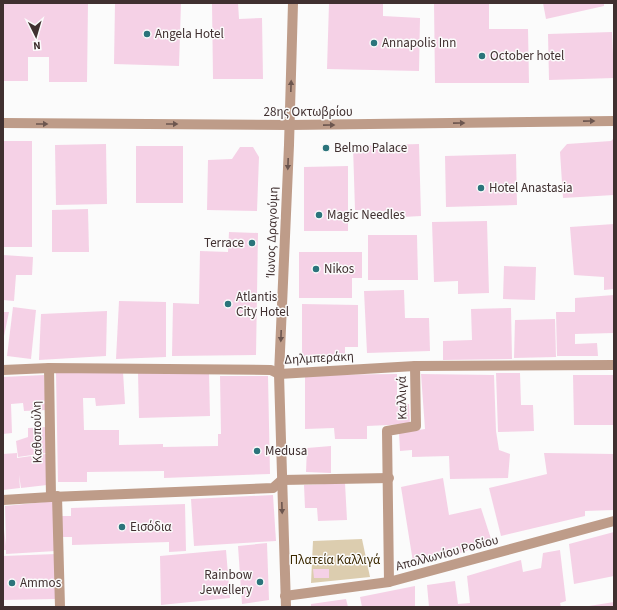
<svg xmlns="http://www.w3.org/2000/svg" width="617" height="610" font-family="'Source Sans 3',sans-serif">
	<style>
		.green { fill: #dccdaf }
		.building { fill: #f5d1e6 }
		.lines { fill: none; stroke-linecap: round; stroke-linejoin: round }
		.pedestrian { stroke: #be9c89; stroke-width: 10 }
		.minor { stroke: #be9c89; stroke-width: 10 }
		.tertiary { stroke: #be9c89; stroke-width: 10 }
		.oneway { fill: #6c564f }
		.poi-dot { fill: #2b747b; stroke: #fbfbfb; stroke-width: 1.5 }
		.labels { text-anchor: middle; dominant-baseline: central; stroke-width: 3; stroke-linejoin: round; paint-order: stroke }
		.poi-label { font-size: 13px; fill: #403030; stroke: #fbfbfb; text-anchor: start }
		.street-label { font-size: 13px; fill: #403030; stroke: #fbfbfb }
		.park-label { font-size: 13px; fill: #3b2900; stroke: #fbfbfb }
	</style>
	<rect width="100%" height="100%" fill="#fbfbfb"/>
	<path class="green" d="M362,539L370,577L311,583L313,541Z"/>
	<g class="building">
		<path d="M3,3H88L87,82H49V57H28V81H3Z"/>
		<path d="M115,3H181L179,66L114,64Z"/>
		<path d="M212,3H238L239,19L262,18L263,79H213Z"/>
		<path d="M329,3H383V16L420,18L419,71L327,69Z"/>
		<path d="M434,3H489V29H528L529,83H435Z"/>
		<path d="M543,3H604V6L546,19Z"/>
		<path d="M612,32L614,78L549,80L548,34Z"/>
		<path d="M614,138V195L563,198L560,152L567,144L611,141Z"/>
		<rect x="3" y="141" width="29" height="106"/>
		<path d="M106,144L107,204L56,205L55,145Z"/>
		<path d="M419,144L421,216L385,218L383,211L355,210L353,146Z"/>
		<rect x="136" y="146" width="47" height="57"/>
		<path d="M240,147H253L259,157L257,211L207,210L208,160L232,159Z"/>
		<path d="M516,154L517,205L446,207L445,156Z"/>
		<path d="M348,166V231H304V167Z"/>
		<path d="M88,209L89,252H52V210Z"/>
		<path d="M487,221L489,293L458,294V281L434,282L432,222Z"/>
		<path d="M614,224V289L604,290V277L574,275L570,227Z"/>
		<path d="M229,232L258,233L256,355L172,356L173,303L199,304L200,251L228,252Z"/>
		<path d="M368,235H417L418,280H368Z"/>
		<path d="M299,252H362V278H352V298H299Z"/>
		<path d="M3,255L33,257L32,275H16L14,301L3,300Z"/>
		<path d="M504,266L536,267L535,300L503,299Z"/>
		<path d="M404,290L405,318H429L430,351L367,353L364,291Z"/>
		<path d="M614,295V333L575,334V326V344L597,343L598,356H557L556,312H575V298Z"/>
		<path d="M119,301L166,302V357L116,359Z"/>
		<path d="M302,304L358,305V347H345V361H302Z"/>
		<path d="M13,307L36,310L31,359L7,356Z"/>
		<path d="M511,308L512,359L443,360V341L472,340L471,309Z"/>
		<path d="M107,311L106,356L39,360L41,314Z"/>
		<path d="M3,312H9L4,336H3Z"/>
		<path d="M555,319L556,357L514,358L515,320Z"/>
		<path d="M209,371L210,416L139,418L138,372Z"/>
		<path d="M123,372L125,404L96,406L95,398H83L84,430H119V445L163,444V447L218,446V434H221L220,376H268L270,474L164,478V471L87,472V482H58L56,373Z"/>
		<path d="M496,373H520L521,405H533L534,431L498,432Z"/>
		<path d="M397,374V403L409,404L410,424L367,426V439H335L334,428L305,429V375Z"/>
		<path d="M421,374L494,375L496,431L499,450L510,454L508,478L450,479L449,456L412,457V450L400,451L399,433L425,429Z"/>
		<path d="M44,375L46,410L24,411L23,403L11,404L12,433L3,434V377Z"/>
		<path d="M573,375H614V425H574Z"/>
		<path d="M46,427V453L18,457L16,441L28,437V428Z"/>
		<path d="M331,446V473L306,472L307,448Z"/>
		<path d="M17,453V458L46,454L47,485L21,488L19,475L20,488L3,490V454Z"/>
		<path d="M544,453L614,454V510L585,511V516L501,536L489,488L547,474Z"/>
		<path d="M443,478L449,515L481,508L492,542L457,554L413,562L401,487Z"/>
		<path d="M345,483L347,520L318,521L317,508H305L304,485Z"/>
		<path d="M273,495L276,541L194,546L191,499Z"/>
		<path d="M55,501L56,551L6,554V550H3V529H4L6,546L5,506Z"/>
		<path d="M185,504L186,551L169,552V542L72,545V537H60L59,516H71V508Z"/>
		<path d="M614,532V576L574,584L569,544Z"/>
		<path d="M267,543L269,600L242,604L238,546Z"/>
		<path d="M226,550L230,598L161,605L160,556Z"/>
		<path d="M560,550L566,601L560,603L561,607H429L427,585L455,581L458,604L470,603L467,576L521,560L523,572L541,568L543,553Z"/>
		<path d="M56,554V599L3,600V556Z"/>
		<path d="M313,569H329V578H314Z"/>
		<path d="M415,586V607H362L360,597Z"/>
		<path d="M346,599L348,607H311V604Z"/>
		<path d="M614,602V607H589V606Z"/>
	</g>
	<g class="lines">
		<g class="pedestrian">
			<path d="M49,368L51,497"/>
			<path d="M3,370L49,368L271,370L279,374L415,366L614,365"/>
			<path d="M57,496L60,607"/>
			<path d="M3,500L51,497L273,488L282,480L389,478"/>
			<path d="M389,582L387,431L416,426L415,366"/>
			<path d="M285,596L389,582L614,521"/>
		</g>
		<path class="minor" d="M286,607L279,374L289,145L293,3"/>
		<path class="tertiary" d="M3,123L290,125L614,121"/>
	</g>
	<defs><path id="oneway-solid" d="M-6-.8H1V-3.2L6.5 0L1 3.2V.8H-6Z"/></defs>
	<g class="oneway">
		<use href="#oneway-solid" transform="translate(291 86) rotate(-88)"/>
		<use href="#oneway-solid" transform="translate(589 121) rotate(-1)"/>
		<use href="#oneway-solid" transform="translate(459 123) rotate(-1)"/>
		<use href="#oneway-solid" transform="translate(42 124)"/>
		<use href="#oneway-solid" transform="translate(172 124)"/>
		<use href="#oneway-solid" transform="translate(329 125) rotate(-1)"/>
		<use href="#oneway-solid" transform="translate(288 164) rotate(92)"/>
		<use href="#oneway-solid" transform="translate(281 336) rotate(92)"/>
		<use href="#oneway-solid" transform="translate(282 508) rotate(88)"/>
	</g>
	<g class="poi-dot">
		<circle cx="147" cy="34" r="4"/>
		<circle cx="374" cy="43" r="4"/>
		<circle cx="482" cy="56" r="4"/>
		<circle cx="326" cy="148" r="4"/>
		<circle cx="481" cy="188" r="4"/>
		<circle cx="319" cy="215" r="4"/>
		<circle cx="252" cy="243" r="4"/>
		<circle cx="316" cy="269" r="4"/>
		<circle cx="228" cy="304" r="4"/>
		<circle cx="257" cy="451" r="4"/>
		<circle cx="122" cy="527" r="4"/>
		<circle cx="260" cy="582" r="4"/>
		<circle cx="12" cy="583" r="4"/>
	</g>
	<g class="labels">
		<g class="poi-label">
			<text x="155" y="34">Angela Hotel</text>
			<text x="382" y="43">Annapolis Inn</text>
			<text x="490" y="56">October hotel</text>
			<text x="334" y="148">Belmo Palace</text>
			<text x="489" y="188">Hotel Anastasia</text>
			<text x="327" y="215">Magic Needles</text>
			<text x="244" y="243" text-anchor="end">Terrace</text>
			<text x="324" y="269">Nikos</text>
			<text x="236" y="297">Atlantis<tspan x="236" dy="15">City Hotel</tspan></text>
			<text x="265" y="451">Medusa</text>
			<text x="130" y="527">Εισόδια</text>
			<text x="252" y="575" text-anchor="end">Rainbow<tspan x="252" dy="15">Jewellery</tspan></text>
			<text x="20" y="583">Ammos</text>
		</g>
		<g class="street-label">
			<text x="308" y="112">28ης Οκτωβρίου</text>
			<text transform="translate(272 232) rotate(-88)">Ίωνος Δραγούμη</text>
			<text transform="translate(319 358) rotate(-3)">Δηλμπεράκη</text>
			<text transform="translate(402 398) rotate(-91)">Καλλιγά</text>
			<text transform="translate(37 432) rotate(-91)">Καθοπούλη</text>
			<text transform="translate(447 553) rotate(-15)">Απολλωνίου Ροδίου</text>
		</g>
		<g class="park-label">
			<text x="335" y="560">Πλατεία Καλλιγά</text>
		</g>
	</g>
	<rect width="617" height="610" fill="none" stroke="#403030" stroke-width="8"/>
	<g transform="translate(36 36) rotate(175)" stroke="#fbfbfb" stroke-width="3" paint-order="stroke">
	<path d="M0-3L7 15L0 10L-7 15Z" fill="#403030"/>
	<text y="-6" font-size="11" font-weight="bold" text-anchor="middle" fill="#403030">N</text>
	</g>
</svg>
